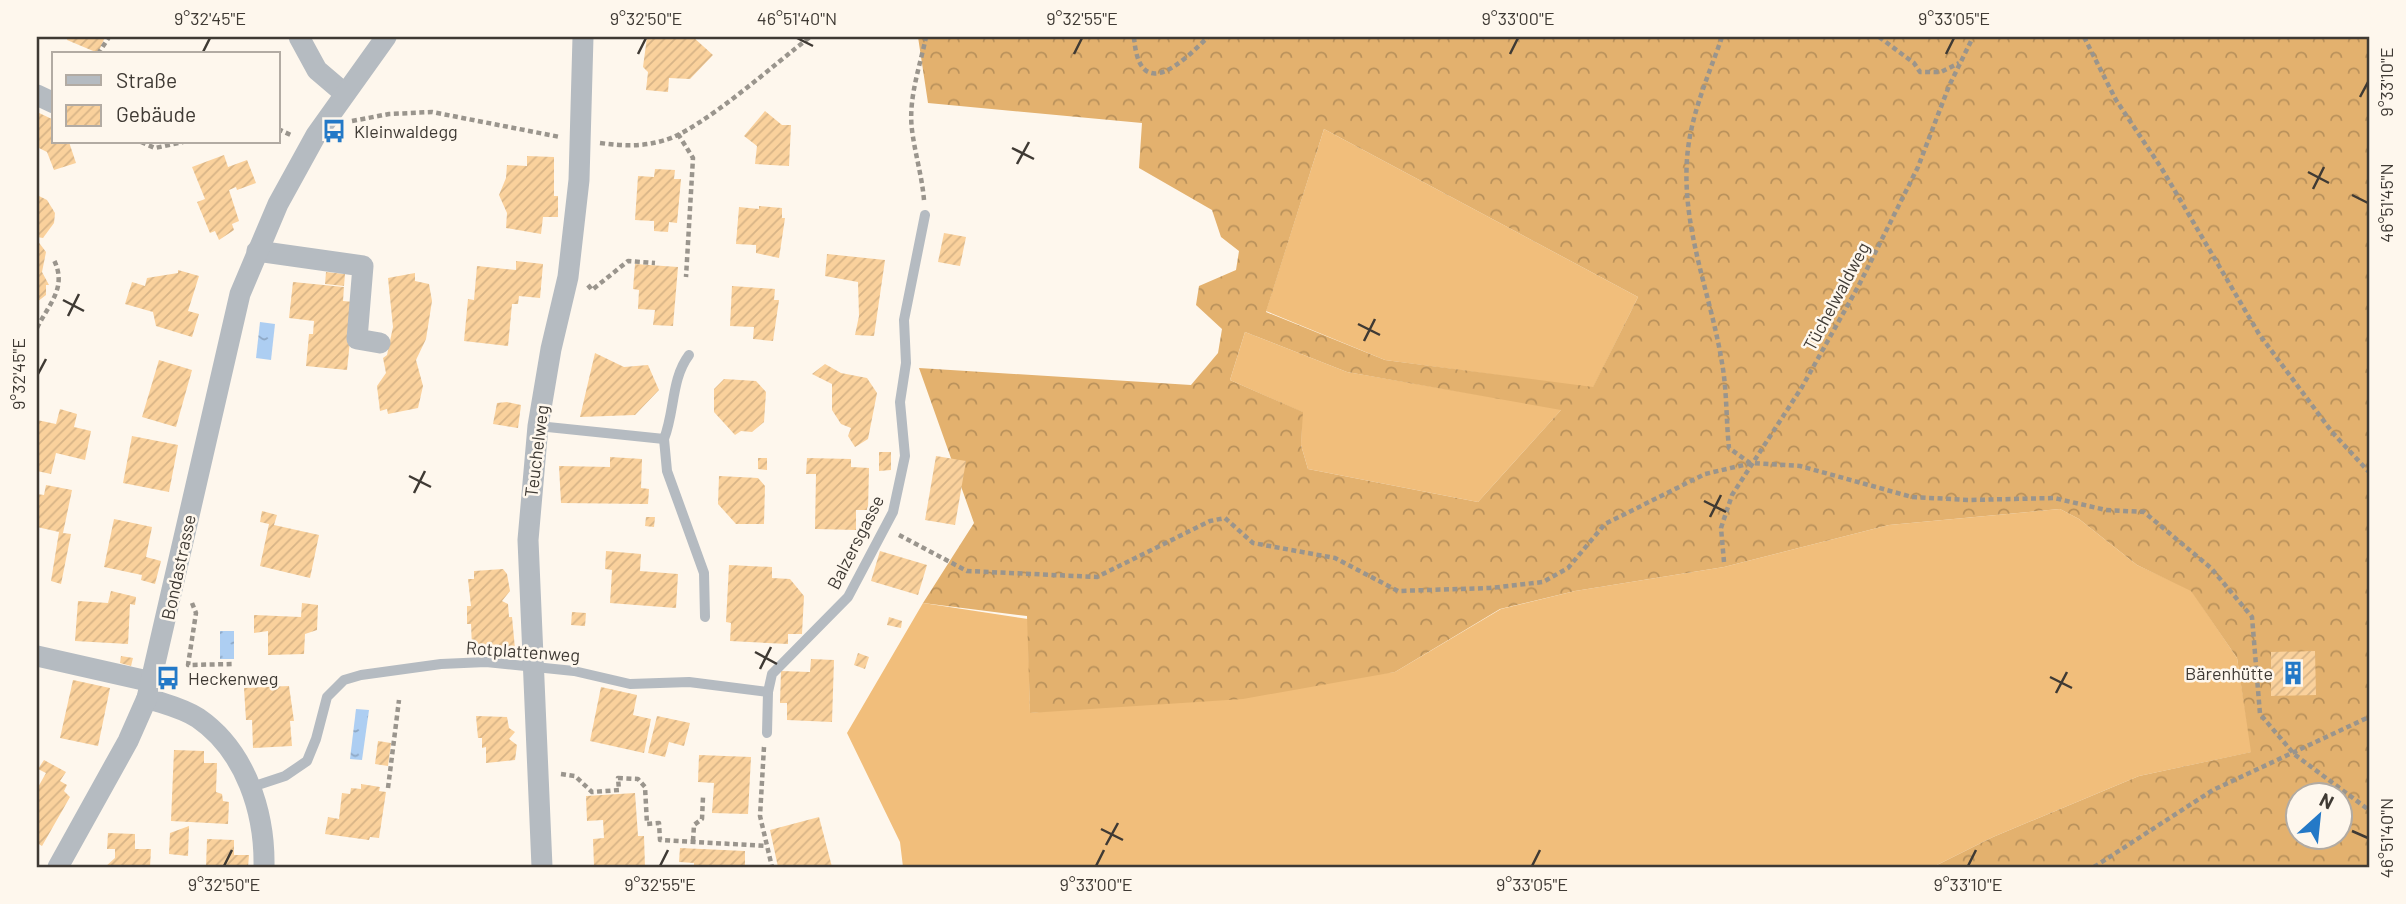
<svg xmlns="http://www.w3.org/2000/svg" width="2406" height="904" font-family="Barlow,sans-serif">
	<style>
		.grass { fill: #f1be7b }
		.forest { fill: url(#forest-crowns); fill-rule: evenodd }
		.water { fill: url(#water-ripples) }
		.building { fill: url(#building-hatch) }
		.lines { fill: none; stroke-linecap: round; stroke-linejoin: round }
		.path { stroke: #9a958d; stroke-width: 4.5; stroke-dasharray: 5 3.5; stroke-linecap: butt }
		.service { stroke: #b5bbc1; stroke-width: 10 }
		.minor { stroke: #b5bbc1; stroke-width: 21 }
		.ticks { fill: none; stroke: #3f3a34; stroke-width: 2.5 }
		.labels { text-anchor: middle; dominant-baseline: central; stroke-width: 5; stroke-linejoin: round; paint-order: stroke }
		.poi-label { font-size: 18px; fill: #3f3a34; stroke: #fef7ed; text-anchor: start }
		.street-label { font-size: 18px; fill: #3f3a34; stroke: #fef7ed }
		.neatline { fill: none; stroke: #3f3a34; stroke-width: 2.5 }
		.ticks-label { font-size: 18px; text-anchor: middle; fill: #3f3a34 }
	</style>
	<defs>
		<pattern id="forest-crowns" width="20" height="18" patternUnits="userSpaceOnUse" patternTransform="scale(1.75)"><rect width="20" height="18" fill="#e3b16e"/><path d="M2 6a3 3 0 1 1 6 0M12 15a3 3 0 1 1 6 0" fill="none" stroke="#b9915b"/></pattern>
		<pattern id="water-ripples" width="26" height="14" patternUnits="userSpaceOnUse" patternTransform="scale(1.75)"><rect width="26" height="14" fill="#adcef2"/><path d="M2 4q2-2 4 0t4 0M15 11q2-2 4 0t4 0" fill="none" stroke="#8ea8c5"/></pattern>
		<pattern id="building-hatch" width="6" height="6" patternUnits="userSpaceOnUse" patternTransform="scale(1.75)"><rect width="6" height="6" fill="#fad19c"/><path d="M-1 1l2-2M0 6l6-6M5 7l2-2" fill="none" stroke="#d7b487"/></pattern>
	</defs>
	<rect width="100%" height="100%" fill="#fef7ed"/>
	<g class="grass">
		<path d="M1324,129L1638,297L1593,388L1385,360L1266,311Z"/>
		<path d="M1245,332L1347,372L1562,409L1478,502L1308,469L1301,445L1302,412L1230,380Z"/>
		<path d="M2060,509L2079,519L2137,565L2191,590L2237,658L2252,752L2139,776L1993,837L1933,867H903L900,842L847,733L923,603L1028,619L1030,713L1395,672L1501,609L1575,591L1724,567L1889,525Z"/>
	</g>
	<path class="forest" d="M918,37H2369V867H1933L1993,837L2139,776L2251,752L2237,658L2191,591L2137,565L2079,519L2060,509L1889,525L1724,567L1575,591L1500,609L1395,672L1243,699L1030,713L1027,616L923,603L974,523L919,368L1191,385L1218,353L1222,329L1196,305L1199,286L1236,270L1239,251L1221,237L1212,210L1139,168L1142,123L928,103ZM1324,129L1638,297L1593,387L1385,360L1266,312ZM1245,332L1347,372L1561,410L1478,502L1308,469L1301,445L1303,412L1230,380ZM2298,796H2340V838H2298Z"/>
	<g class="water">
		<path d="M260,322L275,324L271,360L256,358Z"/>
		<rect x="220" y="631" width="14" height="28"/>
		<path d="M356,709L369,710L362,760L350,759Z"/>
	</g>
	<g class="building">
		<path d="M68,37H105L98,53L67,40Z"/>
		<path d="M647,37H693L713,55L690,79L669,78L668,92L646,90L648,72L643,67Z"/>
		<path d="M765,111L782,125H791L789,166L755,164L757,146L744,136Z"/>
		<path d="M37,112L54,120V142H69L76,163L54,170L47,152L37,147Z"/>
		<path d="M224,155L228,167L247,160L256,183L237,190L236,187L229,190L239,221L232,224L234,230L219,240L215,231L210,233L197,202L205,199L192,167Z"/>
		<path d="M527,156L554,157V196H558V217H543L541,234L506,228L507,213L499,195L506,178L507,165L527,166Z"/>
		<path d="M655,169L675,170L674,179H681L677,223L669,222L668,232L654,231V221L635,220L638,176L654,177Z"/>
		<path d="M37,195L47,200L55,213L54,223L43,238L37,237Z"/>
		<path d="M759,206L782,208V218H785L779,258L756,253V245L736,244L739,207L759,209Z"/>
		<path d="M944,233L966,237L960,266L938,262Z"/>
		<path d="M37,240L46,252L42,272L49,285H46V295L37,302Z"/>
		<path d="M827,254L885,260L874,336L855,335L859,316L858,282L825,276Z"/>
		<path d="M516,261L543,264L540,298L519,296L518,304H512L508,346L464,341L468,299L474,300L477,266L516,270Z"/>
		<path d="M635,264L678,267L673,326L653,325L655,310L638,309L639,290L633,289Z"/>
		<path d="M178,270L199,276L188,311L199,314L192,337L156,326L153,312L125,304L132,282L145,286L147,278L178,273Z"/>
		<path d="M326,272L345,274L344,286L325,284Z"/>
		<path d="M415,273V281L429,284L432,301L426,339L416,360L423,386L418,408L388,414L387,409L380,411L377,386L386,373L383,358L387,355L393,327L388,278Z"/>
		<path d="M293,282L344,287L343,301L354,302L347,370L306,366L309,334H313L314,321L289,318Z"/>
		<path d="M732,286L775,289L774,300H779L773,341L753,339L754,327L730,326Z"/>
		<path d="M595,353L624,367L648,365L659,390L635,415L580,417Z"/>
		<path d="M159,360L192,370L176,427L142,417Z"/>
		<path d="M825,364L841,373L867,378L877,393L868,439L855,447L848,436L851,428L841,424L832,410V384L812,374Z"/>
		<path d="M724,379L756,381L766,392L764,422L752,432L741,431L735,435L714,412V389Z"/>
		<path d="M507,402L521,405L518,428L493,424L497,403Z"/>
		<path d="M60,409L77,414L74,427L91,431L85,460L56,453L51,474L37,471V420L56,424Z"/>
		<path d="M132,436L178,445L169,492L123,483Z"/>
		<path d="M879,452H891V470L879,471Z"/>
		<path d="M936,456L966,461L955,525L925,520Z"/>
		<path d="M610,457L642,459L641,488L649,489L648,504L561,503L559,466L610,467Z"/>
		<path d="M758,458H767V470L758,469Z"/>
		<path d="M807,458L851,459V467L869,468L868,510H856V530L815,529L816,474H806Z"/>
		<path d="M719,476L758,478L765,486L764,524H736L718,504Z"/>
		<path d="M46,485L72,490L63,533L71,534L61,584L51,581L59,532L37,527V494L44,495Z"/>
		<path d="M262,511L277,515L274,525L319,535L310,578L260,566L269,524L260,522Z"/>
		<path d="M646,517H655L654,527L645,526Z"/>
		<path d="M114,519L152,527L146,557L161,561L155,584L141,580L142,575L104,567Z"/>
		<path d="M606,551L641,554L640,571L678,574L676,608L610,603L612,570L605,569Z"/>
		<path d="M880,551L927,565L918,595L871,581Z"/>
		<path d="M729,565L772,567V578L790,579L804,596L802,634H788V644L730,641L731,623L726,622Z"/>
		<path d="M503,569L507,574L510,591L502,601L508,604L509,617H512L515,649L477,651L472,647L471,624H467V606H471L468,579H474V571Z"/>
		<path d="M111,591L136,597L135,605L130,604L128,644L75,641L78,601L108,603Z"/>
		<path d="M302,603L318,605L317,630L305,634L304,654L268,655V631L254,633V615L301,617Z"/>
		<path d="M572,612L586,613L585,626L571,625Z"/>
		<path d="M889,617L902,621L901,628L887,625Z"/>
		<path d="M2315,651L2316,695L2271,696V652Z"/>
		<path d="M858,653L869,657L865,669L854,665Z"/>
		<path d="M121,656L133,658L131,666L120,663Z"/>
		<path d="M811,659L834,660L832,722L787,720V703H780L781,671L810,672Z"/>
		<path d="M73,680L110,688L98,746L60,738Z"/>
		<path d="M289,686L294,721H290L292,746L253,748L252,720H246L244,688Z"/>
		<path d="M601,687L637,695L633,715L651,719L644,753L590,741Z"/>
		<path d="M476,716L507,717L509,728L515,732L509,739L517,745L515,760L486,763V747L482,748V738H478Z"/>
		<path d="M657,716L690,723L684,746L669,742L665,757L648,753Z"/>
		<path d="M378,741L391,743L388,766L375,764Z"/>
		<path d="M174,750L204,751V763H217L216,792L222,794L223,801L229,802L228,824L171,821Z"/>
		<path d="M699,755L751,757L748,814L712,813L714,783L698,782Z"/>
		<path d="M44,760L66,772L60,781L67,785L64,791L70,797L42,846L37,843V789L46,773L38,769Z"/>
		<path d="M361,784L380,787L379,791L386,792L379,838L370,837L369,840L325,834L328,817L339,819L342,793L350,794L351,788L361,789Z"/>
		<path d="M635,793L638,836H644L645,867L594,866L593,839L604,838L603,820L587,821L586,796Z"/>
		<path d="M819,817L832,867H778L770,830Z"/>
		<path d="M189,826L188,856L169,854L170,833Z"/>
		<path d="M108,833L135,834V849H151L150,867H105L115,858V849H107Z"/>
		<path d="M207,839L234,840V855H249L248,867H206Z"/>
		<path d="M680,848L745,851V867H694V863L679,862Z"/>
	</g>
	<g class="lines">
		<g class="path">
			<path d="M1134,37C1139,104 1182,63 1208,37"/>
			<path d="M1722,37C1708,77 1690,116 1687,159C1682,230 1711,295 1722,363C1727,390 1726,420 1729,448L1750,463"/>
			<path d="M1879,37L1914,63L1920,72H1941L1959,63"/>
			<path d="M2084,37L2116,100L2162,169L2259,334L2332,432L2369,472"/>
			<path d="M98,54L109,37"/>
			<path d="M352,121L389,114L432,112L560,137"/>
			<path d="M278,129L293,136"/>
			<path d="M678,134L693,158L686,277"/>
			<path d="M141,142L155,148L183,142"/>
			<path d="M600,143C623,146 643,147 665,140C701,130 777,62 810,37"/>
			<path d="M924,200C922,176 915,154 912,130C908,99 920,66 926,37"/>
			<path d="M588,285L592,290L628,261L655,263"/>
			<path d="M37,328C50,302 68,287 53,258"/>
			<path d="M899,535L967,571L1097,577L1210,521L1225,518L1253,543L1335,558L1398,591L1490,588L1543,582L1568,568L1605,524L1705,474L1752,463L1800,466L1912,497L1970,500L2054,498L2106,510L2144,512L2211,568L2252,617L2260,714L2294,754L2369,810"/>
			<path d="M1724,562L1721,528L1732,495L1802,387L1859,285L1918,167L1949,86L1973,37"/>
			<path d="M192,603L196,613L188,665L235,664"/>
			<path d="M764,747L760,816L772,867"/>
			<path d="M561,774L575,776L592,792L619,790L618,778L638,779L645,787L647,824L659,823L660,840L767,846"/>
			<path d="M388,788L399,700"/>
			<path d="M693,841L694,825L702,819L703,797"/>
			<path d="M2094,867L2213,790L2369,717"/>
		</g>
		<g class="service">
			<path d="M538,426L664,439C675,411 671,379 689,355"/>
			<path d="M664,439L667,471L704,573L705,617"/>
			<path d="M767,733L768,692L772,674L848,597L893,512L905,456L900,402L906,363L904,320L925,215"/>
			<path d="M252,787L285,776L307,761L316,739L327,697L344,680L361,675L441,664L486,662L574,671L630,684L689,682L768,692"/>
		</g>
		<g class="minor">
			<path d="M299,37L317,70L344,93"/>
			<path d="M37,95L54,103"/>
			<path d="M257,251L363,266L357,339L380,343"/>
			<path d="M37,656L152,682"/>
			<path d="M147,698C164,704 183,708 198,718C246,751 265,813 264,867"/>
			<path d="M58,867L128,741L147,698L240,294L278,204L316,135L386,37"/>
			<path d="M542,867L528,540L538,426L551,349L568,277L579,180L583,37"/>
		</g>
	</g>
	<path class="ticks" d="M797,38L813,46M202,54L210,38M638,54L646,38M1074,54L1082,38M1510,54L1518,38M1946,54L1954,38M2360,97L2368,82M1012,148L1034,159M1017,164L1029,142M2308,172L2329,183M2313,189L2324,167M2352,195L2368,203M63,300L84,311M68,316L79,294M1358,324L1380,335M1364,341L1375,319M38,374L46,359M409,476L431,487M414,493L425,471M1704,501L1726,512M1710,517L1721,495M755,652L777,664M760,669L771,647M2050,677L2072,688M2056,693L2067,672M1101,829L1123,840M2352,831L2368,838M1106,845L1118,823M224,866L232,850M660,866L668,850M1096,866L1104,850M1532,866L1540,850M1968,866L1976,850"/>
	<defs>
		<g id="bus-bare" transform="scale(1.89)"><path d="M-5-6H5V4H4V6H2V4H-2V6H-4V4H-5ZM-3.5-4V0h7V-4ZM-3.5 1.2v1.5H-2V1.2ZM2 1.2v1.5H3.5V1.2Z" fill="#2479c7" stroke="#fef7ed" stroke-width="2.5" paint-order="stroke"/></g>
		<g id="building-bare" transform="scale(1.89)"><path d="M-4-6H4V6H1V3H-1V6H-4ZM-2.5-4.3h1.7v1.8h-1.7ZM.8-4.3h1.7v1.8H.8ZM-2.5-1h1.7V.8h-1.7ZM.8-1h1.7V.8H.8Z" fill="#2479c7" stroke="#fef7ed" stroke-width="2.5" paint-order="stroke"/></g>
	</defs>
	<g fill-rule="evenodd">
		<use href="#bus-bare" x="334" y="131"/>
		<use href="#building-bare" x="2293" y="673"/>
		<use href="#bus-bare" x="168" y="678"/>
	</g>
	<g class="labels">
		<g class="poi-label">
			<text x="354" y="131">Kleinwaldegg</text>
			<text x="2273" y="673" text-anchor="end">Bärenhütte</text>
			<text x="188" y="678">Heckenweg</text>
		</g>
		<g class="street-label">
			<text transform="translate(1836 296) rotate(-62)">Tüchelwaldweg</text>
			<text transform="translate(536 451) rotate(-83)">Teuchelweg</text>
			<text transform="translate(855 542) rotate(-63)">Balzersgasse</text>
			<text transform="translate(178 567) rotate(-78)">Bondastrasse</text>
			<text transform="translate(523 651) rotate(4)">Rotplattenweg</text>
		</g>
	</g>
	<rect width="2406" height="904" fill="none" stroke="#fef7ed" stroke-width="77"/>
	<rect x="52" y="52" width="228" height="91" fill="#fef7ed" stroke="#b2aba3" stroke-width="2"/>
	<rect x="66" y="75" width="35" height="10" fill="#b5bbc1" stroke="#b2aba3" stroke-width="2"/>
	<text x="116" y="88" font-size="21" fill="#3f3a34">Straße</text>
	<rect x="66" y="105" width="35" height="21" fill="url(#building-hatch)" stroke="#b2aba3" stroke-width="2"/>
	<text x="116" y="122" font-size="21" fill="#3f3a34">Gebäude</text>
	<g transform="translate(2319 816) rotate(27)"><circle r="33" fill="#fef7ed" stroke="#b2aba3" stroke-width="2"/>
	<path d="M0-5L12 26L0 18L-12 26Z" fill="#2479c7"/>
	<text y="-10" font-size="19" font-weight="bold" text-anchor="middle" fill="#3f3a34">N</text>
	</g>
	<rect x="38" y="38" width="2330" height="828" class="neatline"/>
	<g class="ticks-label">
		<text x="210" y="25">9°32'45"E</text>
		<text x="646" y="25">9°32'50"E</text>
		<text x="797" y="25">46°51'40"N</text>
		<text x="1082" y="25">9°32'55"E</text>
		<text x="1518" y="25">9°33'00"E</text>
		<text x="1954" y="25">9°33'05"E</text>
		<text transform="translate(2387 82) rotate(-90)" y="6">9°33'10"E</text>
		<text transform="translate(2387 203) rotate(-90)" y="6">46°51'45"N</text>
		<text transform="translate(19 374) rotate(-90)" y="6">9°32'45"E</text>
		<text transform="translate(2387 838) rotate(-90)" y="6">46°51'40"N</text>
		<text x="224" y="891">9°32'50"E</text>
		<text x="660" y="891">9°32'55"E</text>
		<text x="1096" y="891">9°33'00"E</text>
		<text x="1532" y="891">9°33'05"E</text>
		<text x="1968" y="891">9°33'10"E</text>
	</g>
</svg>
